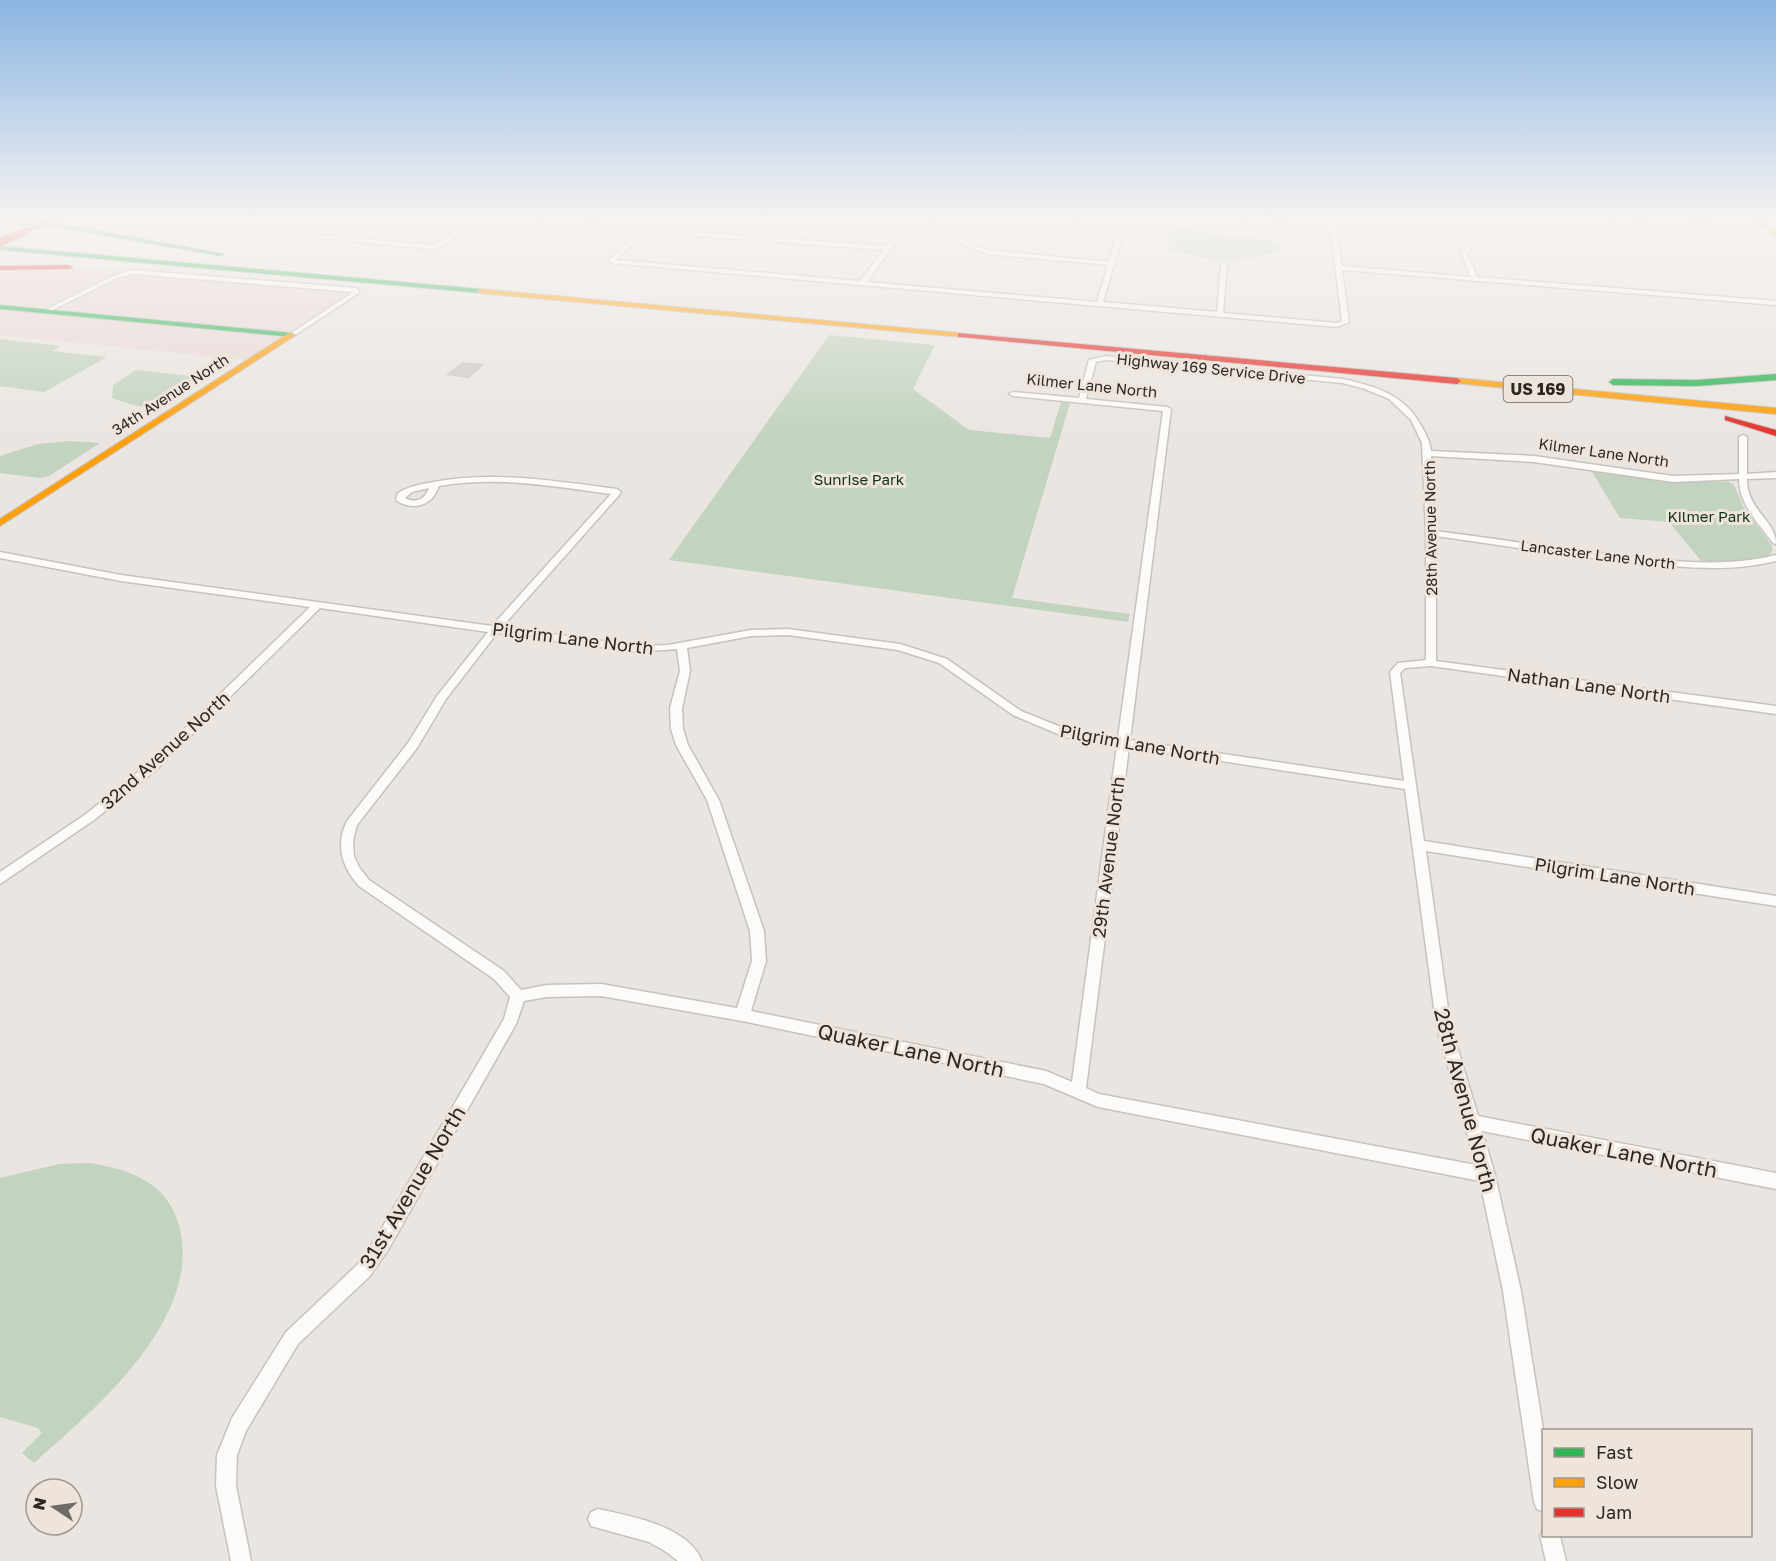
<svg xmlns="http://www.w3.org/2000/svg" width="1776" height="1561" font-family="'Golos Text',sans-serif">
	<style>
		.commercial { fill: #e9d8d4 }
		.green { fill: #c2d3bf }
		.building { fill: #cdc9c6 }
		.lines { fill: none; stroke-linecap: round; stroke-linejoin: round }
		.street-casing { stroke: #c6c2be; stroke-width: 3 }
		.fast-casing { stroke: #c6c2be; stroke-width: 2 }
		.slow-casing { stroke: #c6c2be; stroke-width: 2 }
		.jam-casing { stroke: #c6c2be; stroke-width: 2 }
		.street { fill: #fcfbfa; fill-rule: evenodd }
		.fast { fill: #30b455; fill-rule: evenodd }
		.slow { fill: #ff9f0a; fill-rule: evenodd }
		.jam { fill: #e5322d; fill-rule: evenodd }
		.jam-bridge-casing { stroke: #c6c2be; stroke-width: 9; stroke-linecap: butt }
		.jam-bridge { stroke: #e5322d; stroke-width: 8 }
		.labels { text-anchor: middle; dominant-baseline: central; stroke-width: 6; stroke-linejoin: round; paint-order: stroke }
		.far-street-label { font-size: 15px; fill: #2b2723; stroke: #efe4db }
		.far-park-label { font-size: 15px; fill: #0e3315; stroke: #efe4db }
		.shield { fill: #efe4db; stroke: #66605a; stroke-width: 1.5 }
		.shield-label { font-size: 16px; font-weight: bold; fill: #2b2723 }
		.street-label { font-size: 18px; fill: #2b2723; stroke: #efe4db }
		.near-street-label { font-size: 21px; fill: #2b2723; stroke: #efe4db }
	</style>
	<rect width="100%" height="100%" fill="#eae5e0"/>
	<g class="commercial">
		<path d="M127,267L46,307L0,304V270Z"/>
		<path d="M131,275L350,291V292L292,330L286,331L58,309L119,277Z"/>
		<path d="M0,309L277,336L280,339L246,360L0,335Z"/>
	</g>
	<g class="green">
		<path d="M1170,225L1226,236L1279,241L1280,252L1232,261L1213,260L1168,249Z"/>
		<path d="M829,335L935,345L913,389L969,430L1050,438L1061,402L1070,403L1012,598L1130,614L1128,622L669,560Z"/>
		<path d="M0,339L61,346L52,351L107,357L44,392L0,386Z"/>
		<path d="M136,370L199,377L200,380C160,406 160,416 112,398L113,385Z"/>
		<path d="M69,441L100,443L49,476L40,478L0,473V456L38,444Z"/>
		<path d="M1591,470L1647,479L1729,482L1734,485L1743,506L1772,546V552C1756,568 1723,562 1702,562L1669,522L1620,518Z"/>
		<path d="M89,1163C128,1169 165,1181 178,1222C207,1316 95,1409 34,1463L22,1453L42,1433L38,1428L0,1417V1178L59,1164Z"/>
	</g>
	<path class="building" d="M462,362L485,364L469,378L446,375Z"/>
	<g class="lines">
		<g class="street-casing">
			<g id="street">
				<path d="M184,219C200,217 216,223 232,223C244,223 255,218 266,219L233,227Z"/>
				<path d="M320,219H327L306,230L304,234L432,245L479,219H485L440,247L432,249L298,236L302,228Z"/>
				<path d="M498,219H518L886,246L905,220L912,219L911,220L945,227L972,245L989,250L1109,262L1115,242L1099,232L1039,219H1048L1103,230L1121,241L1103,302L1217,312L1221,264L1224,262L1227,264L1223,313L1337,323L1342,321L1331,232L1211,219H1227L1330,229L1329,219H1335L1342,266L1470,277L1461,251L1472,245L1474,248L1467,252L1477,277L1776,301V305L1342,270L1349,322L1337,327L611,263L609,260L639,231ZM909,223L941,229L968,247L988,254L1108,265L1097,302L867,282ZM646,232L884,250L860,281L616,260Z"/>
				<path d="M1593,219H1615L1776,229V233Z"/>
				<path d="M133,270L356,288L359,290V293L292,337L290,336V334L353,292L133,274L117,278L48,312L43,311L113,276Z"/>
				<path d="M1106,356L1343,379C1378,387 1406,395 1423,429C1427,436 1430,442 1431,451L1534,456L1673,476L1739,474V437L1743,435L1747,437V474L1776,472V478L1747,479C1747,511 1776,520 1776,544L1773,543C1758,523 1739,504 1739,479L1673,482L1534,462L1431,456L1435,531C1501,539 1565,550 1631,557C1679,562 1728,567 1776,555V561C1728,573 1679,567 1631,562C1565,556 1501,545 1436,536V661L1776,706V714L1431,666L1405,668L1400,673L1424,841L1776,896V906L1426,851L1450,1023L1478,1116L1776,1173V1189L1482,1131L1495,1175L1521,1291L1544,1435V1512L1537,1509L1534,1502L1503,1291L1480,1181L1098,1107L1044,1084L742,1021L601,996L547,997L524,1001L516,1024L388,1250L369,1277L298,1344L246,1431L237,1455L236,1486L251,1561H231L216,1486L217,1455L232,1418L286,1332L357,1265L376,1238L504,1019L510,997L494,979L359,886C342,867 335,845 347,821L408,743L437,696L488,632L320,608L156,770L94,820L0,884V872L86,814L148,764L310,607L121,581L0,558V552L121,575L492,626L611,494C553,486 497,476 439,486C432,506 414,511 397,501L396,499L398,493C407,487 417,485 428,483C492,470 553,481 617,489L621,492L620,494L502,627L637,646L668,645L751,630L788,629L900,644L947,659L1021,711L1071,731L1118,738L1163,411L1013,396L1009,394L1013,392L1079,398L1089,360ZM1106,360L1343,383L1365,389L1389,399L1411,420L1422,443L1426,533V660L1398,663L1390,672L1404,781L1130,740L1171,409L1167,407L1086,399L1096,362ZM429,488C425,499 416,504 405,498L412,492ZM497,633L637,652L677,649L680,671L670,708L671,729L676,745L707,800L750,931L752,961L737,1008L601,984L547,985L521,990L504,971L369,880L359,867L354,856L353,841L357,825L417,748L446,699ZM788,635L898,650L939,663L1013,715L1065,737L1117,745L1072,1082L1046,1071L751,1011L766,961L764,931L719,800L688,745L683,729L682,708L690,671L687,648L751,636ZM1129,747L1405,789L1436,1023L1476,1165L1099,1094L1086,1088Z"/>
				<path d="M598,1509C631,1516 688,1526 702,1561H678L665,1551L649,1542L591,1526L588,1519L591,1512Z"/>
				<path d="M1544,1528V1536H1560L1566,1561H1546L1540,1536Z"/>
			</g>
		</g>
		<g class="fast-casing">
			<g id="fast">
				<path d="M0,221H46L224,254L221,256L46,225H0Z"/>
				<path d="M0,246L481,289L485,291L481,293L0,250Z"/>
				<path d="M0,305L292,333L296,335L292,337L0,309Z"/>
				<path d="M1776,374V380L1697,386L1613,385L1609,382L1613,379L1697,380Z"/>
			</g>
		</g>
		<g class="slow-casing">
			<g id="slow">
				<path d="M1756,219H1762L1776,232V238Z"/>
				<path d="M481,289L961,333L965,335L961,337L478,293L477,291Z"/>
				<path d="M289,333L296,335L0,526V519Z"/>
				<path d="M1457,378L1776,408V414L1454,383L1453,381Z"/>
			</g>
		</g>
		<g class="jam-casing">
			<g id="jam">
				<path d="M51,219H58L28,232L23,231Z"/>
				<path d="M0,266L69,265L73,267L69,269L0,270Z"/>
				<path d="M958,333L1457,378L1461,381L1457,384L961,337H958Z"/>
				<path d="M1725,416L1776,430V436L1725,420Z"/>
			</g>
		</g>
		<use href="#street" class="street"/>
		<use href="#fast" class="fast"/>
		<use href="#slow" class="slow"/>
		<use href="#jam" class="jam"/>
		<g class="jam-bridge-casing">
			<path id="jam-bridge" d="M0,242L26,231"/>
		</g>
		<use href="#jam-bridge" class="jam-bridge"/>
	</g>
	<linearGradient id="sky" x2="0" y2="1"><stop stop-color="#8bb5e2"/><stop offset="0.5" stop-color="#f6f3f1"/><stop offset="1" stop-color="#f6f3f1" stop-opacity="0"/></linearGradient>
	<rect width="1776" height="437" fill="url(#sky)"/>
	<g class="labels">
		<g class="far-street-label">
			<text transform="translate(1211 368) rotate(6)">Highway 169 Service Drive</text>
			<text transform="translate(1092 385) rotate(6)">Kilmer Lane North</text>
			<text transform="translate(170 394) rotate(-33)">34th Avenue North</text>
			<text transform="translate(1604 452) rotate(8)">Kilmer Lane North</text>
			<text transform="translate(1430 528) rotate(-91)">28th Avenue North</text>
			<text transform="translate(1598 554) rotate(7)">Lancaster Lane North</text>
		</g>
		<g class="far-park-label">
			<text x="859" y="479">Sunrise Park</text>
			<text x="1709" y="516">Kilmer Park</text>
		</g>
		<rect class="shield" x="1503.5" y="376" width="69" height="26" rx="4.5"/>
		<g class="shield-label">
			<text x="1538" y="389">US 169</text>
		</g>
		<g class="street-label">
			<text transform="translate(573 638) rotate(7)">Pilgrim Lane North</text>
			<text transform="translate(1589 685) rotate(8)">Nathan Lane North</text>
			<text transform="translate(1140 744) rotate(10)">Pilgrim Lane North</text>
			<text transform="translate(165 750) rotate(-42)">32nd Avenue North</text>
			<text transform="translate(1108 857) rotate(-83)">29th Avenue North</text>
			<text transform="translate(1615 876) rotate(9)">Pilgrim Lane North</text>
		</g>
		<g class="near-street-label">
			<text transform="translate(911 1050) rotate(12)">Quaker Lane North</text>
			<text transform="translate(1466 1100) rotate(75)">28th Avenue North</text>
			<text transform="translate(1624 1152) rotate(11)">Quaker Lane North</text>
			<text transform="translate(412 1187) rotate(-59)">31st Avenue North</text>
		</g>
	</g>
	<rect x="1542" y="1429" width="210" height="108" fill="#efe4db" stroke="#a19891" stroke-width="1.5"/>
	<rect x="1554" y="1448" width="30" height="9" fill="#30b455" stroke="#a19891" stroke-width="1.5"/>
	<text x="1596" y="1459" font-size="18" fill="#2b2723">Fast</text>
	<rect x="1554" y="1478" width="30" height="9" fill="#ff9f0a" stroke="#a19891" stroke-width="1.5"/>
	<text x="1596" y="1489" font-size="18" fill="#2b2723">Slow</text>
	<rect x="1554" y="1508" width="30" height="9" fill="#e5322d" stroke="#a19891" stroke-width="1.5"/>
	<text x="1596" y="1519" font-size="18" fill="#2b2723">Jam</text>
	<g transform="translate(54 1507) rotate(283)"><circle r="28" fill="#efe4db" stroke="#a19891" stroke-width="1.5"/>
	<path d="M0-4.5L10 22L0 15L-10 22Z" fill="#6e6a65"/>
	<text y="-9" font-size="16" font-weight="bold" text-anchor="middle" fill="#2b2723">N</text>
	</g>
</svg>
